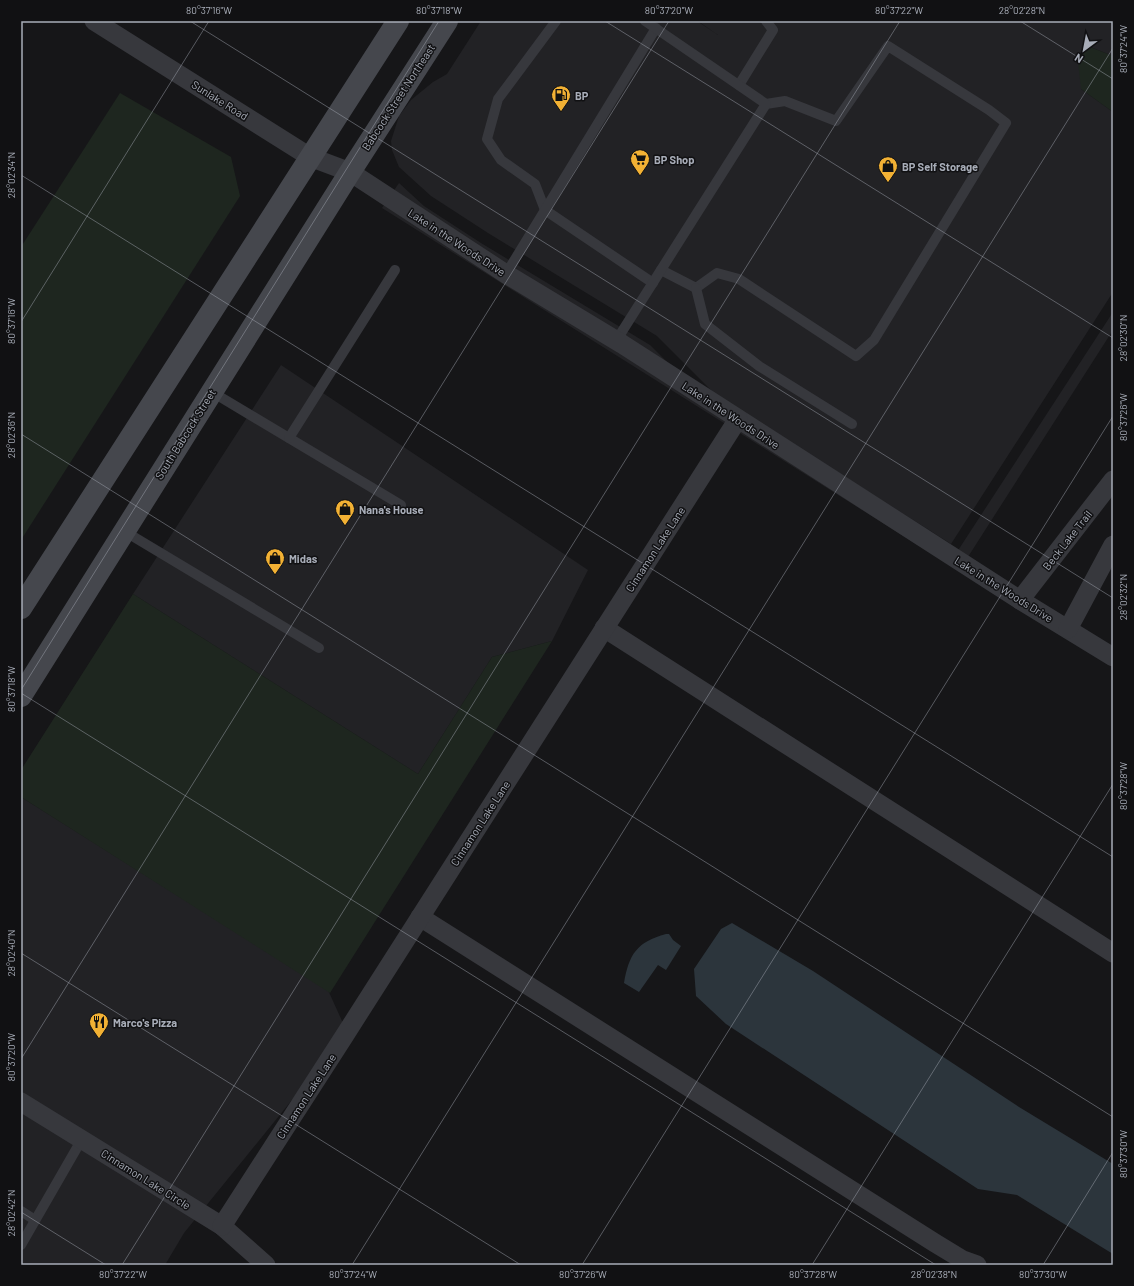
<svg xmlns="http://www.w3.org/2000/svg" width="1134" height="1286" font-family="Barlow,sans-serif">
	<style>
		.built { fill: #222225 }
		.green { fill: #1e261f }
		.water { fill: #2c353c }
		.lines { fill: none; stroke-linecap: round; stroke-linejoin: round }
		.lane { stroke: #37383d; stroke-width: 10 }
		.street { stroke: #37383d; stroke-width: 19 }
		.secondary { stroke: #45474d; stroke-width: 22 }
		.ticks { fill: none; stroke: #a8adb8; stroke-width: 1; stroke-opacity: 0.45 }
		.labels { text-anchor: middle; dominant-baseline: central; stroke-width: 3; stroke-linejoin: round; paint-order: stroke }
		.poi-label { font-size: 11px; font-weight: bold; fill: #a8adb8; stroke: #111113; text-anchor: start }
		.street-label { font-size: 11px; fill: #a8adb8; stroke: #111113 }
		.neatline { fill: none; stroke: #a8adb8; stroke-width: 1.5 }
		.ticks-label { font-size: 10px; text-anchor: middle; fill: #a8adb8 }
	</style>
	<rect width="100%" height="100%" fill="#161618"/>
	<g class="built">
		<path d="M481,21H697L718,35L698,21H1113V56L1085,45L1081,89L1113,112V292L951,544L716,395L657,336L488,233L431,196L399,167L392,150L391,141L399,116L411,100L433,82L447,74Z"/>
		<path d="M399,183L424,206L481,243L650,345L710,405L957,552L1113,312V330L959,571L382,208Z"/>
		<path d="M281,365L588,570L552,641L492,657L418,774L133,594Z"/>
		<path d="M21,797L328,990L347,1032L184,1233L165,1265H21Z"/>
	</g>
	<g class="green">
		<path d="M1085,45L1113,56V112L1081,89L1078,61Z"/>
		<path d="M120,93L231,157L240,196L21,540V247Z"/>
		<path d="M133,594L418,774L492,657L552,641L330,993L21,797V770Z"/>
	</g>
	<g class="water">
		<path d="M732,923L813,971L1019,1107L1113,1164V1254L1017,1195L978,1189L726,1024L696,996L694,969L721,929Z"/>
		<path d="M666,934H669L673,940L681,946L666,970L658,965L639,992L624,983C629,954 637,942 666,934Z"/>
	</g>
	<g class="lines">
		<g class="lane">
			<path d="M556,21L498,99L487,139L501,160L535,184L545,210L653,283"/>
			<path d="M739,85L773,30L766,21"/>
			<path d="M661,270L696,288L717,273L739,279L856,356L874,340L1006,123L989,110L888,46L836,121L785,101L766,104"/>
			<path d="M506,274L656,28"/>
			<path d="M696,288L705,324L759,366L852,424"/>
			<path d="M616,341L766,104L645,21"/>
			<path d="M212,392L401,505"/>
			<path d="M289,438L395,270"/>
			<path d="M124,531L319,648"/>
			<path d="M21,1211L35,1220"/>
			<path d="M21,1245L82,1139"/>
		</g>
		<g class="street">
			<path d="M94,21L310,157L350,172L506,274L622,344L1020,600L1113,657"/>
			<path d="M1020,600L1113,480"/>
			<path d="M604,628L1113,953"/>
			<path d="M1068,629L1113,545"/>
			<path d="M420,917L935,1243L963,1260L977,1265"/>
			<path d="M21,1102L222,1226L266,1265"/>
			<path d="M222,1226L343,1038L738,419"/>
		</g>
		<g class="secondary">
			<path d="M21,608L398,21"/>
			<path d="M21,696L350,172L447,21"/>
		</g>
	</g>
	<path class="ticks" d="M190,21L1113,598M605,21L1113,338M1020,21L1113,79M21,175L1113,857M21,322L209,21M21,434L1113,1117M21,690L439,21M21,693L936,1265M21,953L521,1265M21,1059L669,21M21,1212L106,1265M122,1265L900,21M352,1265L1113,48M582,1265L1113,416M812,1265L1113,784M1043,1265L1113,1152"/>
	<defs>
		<g id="fuel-pin" transform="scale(1)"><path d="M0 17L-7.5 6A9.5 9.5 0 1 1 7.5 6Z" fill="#f2b134" stroke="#111113"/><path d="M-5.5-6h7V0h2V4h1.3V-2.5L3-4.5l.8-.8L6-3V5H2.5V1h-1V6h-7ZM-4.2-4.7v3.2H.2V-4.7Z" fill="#111"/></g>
		<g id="supermarket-pin" transform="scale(1)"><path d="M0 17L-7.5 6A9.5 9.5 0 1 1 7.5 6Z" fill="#f2b134" stroke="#111113"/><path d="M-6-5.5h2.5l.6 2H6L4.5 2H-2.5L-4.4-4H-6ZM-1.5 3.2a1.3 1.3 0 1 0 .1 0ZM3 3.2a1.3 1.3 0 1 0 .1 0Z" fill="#111"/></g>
		<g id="shop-pin" transform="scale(1)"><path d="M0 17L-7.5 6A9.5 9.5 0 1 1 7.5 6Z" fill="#f2b134" stroke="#111113"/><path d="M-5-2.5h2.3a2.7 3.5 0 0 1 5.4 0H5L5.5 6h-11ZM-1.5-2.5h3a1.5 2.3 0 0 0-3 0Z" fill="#111"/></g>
		<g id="restaurant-pin" transform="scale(1)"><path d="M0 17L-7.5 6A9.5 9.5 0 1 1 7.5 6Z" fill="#f2b134" stroke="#111113"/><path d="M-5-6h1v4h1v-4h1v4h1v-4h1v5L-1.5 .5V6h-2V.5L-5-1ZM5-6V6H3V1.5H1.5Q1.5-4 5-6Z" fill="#111"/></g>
	</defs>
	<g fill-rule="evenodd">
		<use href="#fuel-pin" x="561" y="95"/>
		<use href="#supermarket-pin" x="640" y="159"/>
		<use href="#shop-pin" x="888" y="166"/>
		<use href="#shop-pin" x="345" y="509"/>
		<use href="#shop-pin" x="275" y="558"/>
		<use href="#restaurant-pin" x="99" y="1022"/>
	</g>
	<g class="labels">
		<g class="poi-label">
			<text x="575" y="95">BP</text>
			<text x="654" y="159">BP Shop</text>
			<text x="902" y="166">BP Self Storage</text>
			<text x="359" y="509">Nana's House</text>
			<text x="289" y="558">Midas</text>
			<text x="113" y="1022">Marco's Pizza</text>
		</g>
		<g class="street-label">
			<text transform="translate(398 97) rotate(-57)">Babcock Street Northeast</text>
			<text transform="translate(220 100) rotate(32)">Sunlake Road</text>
			<text transform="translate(457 242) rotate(33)">Lake in the Woods Drive</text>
			<text transform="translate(731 415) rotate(33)">Lake in the Woods Drive</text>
			<text transform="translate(185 434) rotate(-58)">South Babcock Street</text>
			<text transform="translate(1067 540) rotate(-52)">Beck Lake Trail</text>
			<text transform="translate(655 549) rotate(-57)">Cinnamon Lake Lane</text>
			<text transform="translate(1004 589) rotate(32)">Lake in the Woods Drive</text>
			<text transform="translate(480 823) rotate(-57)">Cinnamon Lake Lane</text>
			<text transform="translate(306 1096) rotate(-57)">Cinnamon Lake Lane</text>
			<text transform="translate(146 1179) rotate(32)">Cinnamon Lake Circle</text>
		</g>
	</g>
	<rect width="1134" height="1286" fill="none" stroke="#111113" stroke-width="44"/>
	<g transform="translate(1084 50) rotate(212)" stroke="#111113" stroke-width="3" paint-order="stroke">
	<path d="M0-3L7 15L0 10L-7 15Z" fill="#a8adb8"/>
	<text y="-6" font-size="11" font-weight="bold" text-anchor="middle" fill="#a8adb8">N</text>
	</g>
	<rect x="22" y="22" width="1090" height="1242" class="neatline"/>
	<g class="ticks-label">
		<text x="209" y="14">80°37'16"W</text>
		<text x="439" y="14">80°37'18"W</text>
		<text x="669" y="14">80°37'20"W</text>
		<text x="899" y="14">80°37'22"W</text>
		<text x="1022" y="14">28°02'28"N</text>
		<text transform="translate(1123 49) rotate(-90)" y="4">80°37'24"W</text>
		<text transform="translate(11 175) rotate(-90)" y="4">28°02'34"N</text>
		<text transform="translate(11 321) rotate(-90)" y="4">80°37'16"W</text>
		<text transform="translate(1123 338) rotate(-90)" y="4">28°02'30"N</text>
		<text transform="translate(1123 417) rotate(-90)" y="4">80°37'26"W</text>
		<text transform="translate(11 435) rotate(-90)" y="4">28°02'36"N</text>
		<text transform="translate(1123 597) rotate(-90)" y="4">28°02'32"N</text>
		<text transform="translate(11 689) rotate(-90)" y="4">80°37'18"W</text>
		<text transform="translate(1123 786) rotate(-90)" y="4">80°37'28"W</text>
		<text transform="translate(11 953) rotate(-90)" y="4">28°02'40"N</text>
		<text transform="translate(11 1057) rotate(-90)" y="4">80°37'20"W</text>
		<text transform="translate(1123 1154) rotate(-90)" y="4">80°37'30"W</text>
		<text transform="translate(11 1213) rotate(-90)" y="4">28°02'42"N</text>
		<text x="123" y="1278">80°37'22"W</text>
		<text x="353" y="1278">80°37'24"W</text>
		<text x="583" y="1278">80°37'26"W</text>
		<text x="813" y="1278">80°37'28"W</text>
		<text x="934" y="1278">28°02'38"N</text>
		<text x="1043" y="1278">80°37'30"W</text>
	</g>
</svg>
